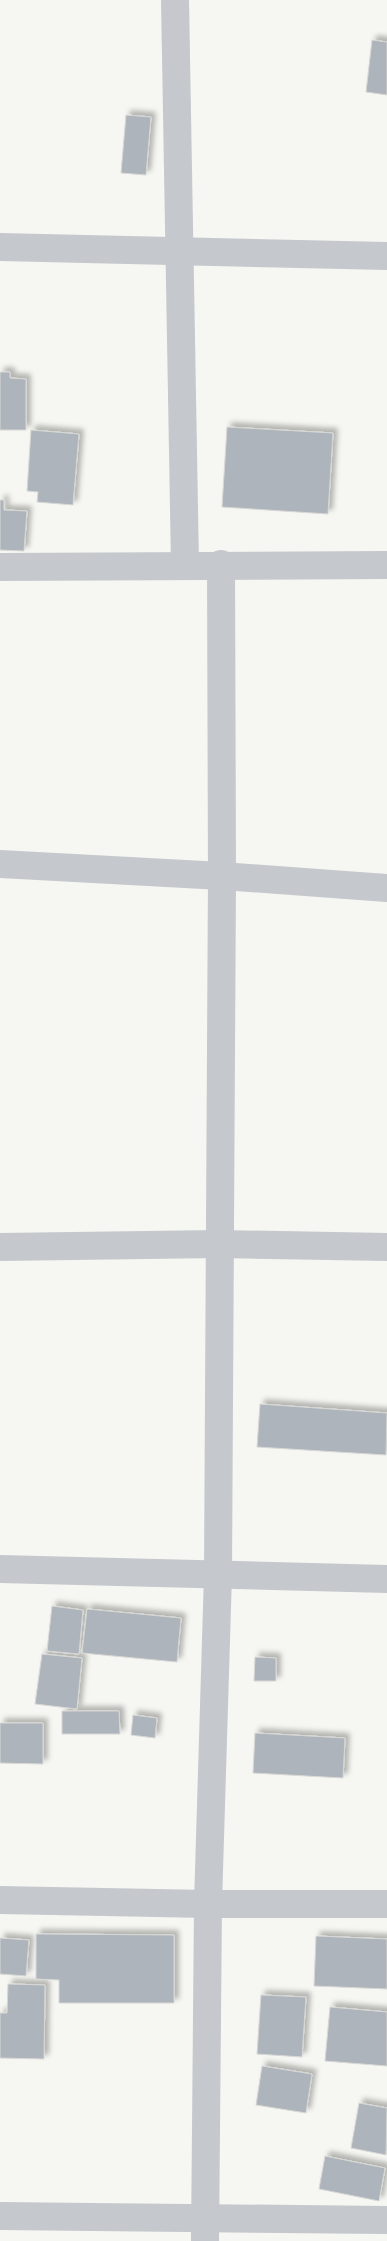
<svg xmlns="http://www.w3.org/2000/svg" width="387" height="2241" font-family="Jost,sans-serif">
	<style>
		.building { fill: #adb4bb; stroke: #d7d8d5; filter: url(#shadow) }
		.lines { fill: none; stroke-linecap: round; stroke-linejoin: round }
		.minor { stroke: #c5c8cc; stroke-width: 28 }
	</style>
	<defs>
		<filter id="shadow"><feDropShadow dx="4.5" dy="-4.5" stdDeviation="2.5" flood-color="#0004"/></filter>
	</defs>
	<rect width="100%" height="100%" fill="#f6f6f2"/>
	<g class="building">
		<path d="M372,40L387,42V95L366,92Z"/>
		<path d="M126,115L151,117L146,175L121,173Z"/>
		<path d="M0,372H10V378L26,379V430H0Z"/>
		<path d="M227,427L333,433L328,514L222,507Z"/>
		<path d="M31,430L79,434L73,505L37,502L38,492L27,491Z"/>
		<path d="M0,500H4V510L27,511L24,551L0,550Z"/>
		<path d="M260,1404L387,1413L386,1455L257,1447Z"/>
		<path d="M52,1606L83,1610L79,1654L47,1651Z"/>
		<path d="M87,1609L181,1618L177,1662L82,1653Z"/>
		<path d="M42,1654L82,1658L77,1709L35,1704Z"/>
		<path d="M255,1657L276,1658V1681H254Z"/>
		<path d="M62,1711H119L120,1734H62Z"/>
		<path d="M133,1715L157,1718L155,1738L131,1735Z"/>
		<path d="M0,1723H43V1764L0,1763Z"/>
		<path d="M255,1733L345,1738L343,1778L253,1773Z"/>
		<path d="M36,1934L174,1935V2003H59V1980L36,1979Z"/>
		<path d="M316,1936L387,1939V1989L314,1986Z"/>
		<path d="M0,1938L29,1940L26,1976L0,1974Z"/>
		<path d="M8,1984L45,1985L44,2059L0,2058V2013H7Z"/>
		<path d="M261,1995L306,1997L302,2057L257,2054Z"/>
		<path d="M330,2007L387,2012V2066L325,2061Z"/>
		<path d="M262,2066L312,2074L306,2113L256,2105Z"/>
		<path d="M359,2103L387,2108L386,2155L351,2148Z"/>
		<path d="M325,2156L385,2168L379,2201L319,2189Z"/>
	</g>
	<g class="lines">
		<g class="minor">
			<path d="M175,0L185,565"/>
			<path d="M0,247L387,256"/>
			<path d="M0,567L387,565"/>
			<path d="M0,864L222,876L387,888"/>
			<path d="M0,1247L219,1244L387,1247"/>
			<path d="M0,1569L387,1579"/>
			<path d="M0,1900L208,1904H387"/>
			<path d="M0,2216L387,2220"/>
			<path d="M205,2241L208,1904L218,1574L222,876L221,564"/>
		</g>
	</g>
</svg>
